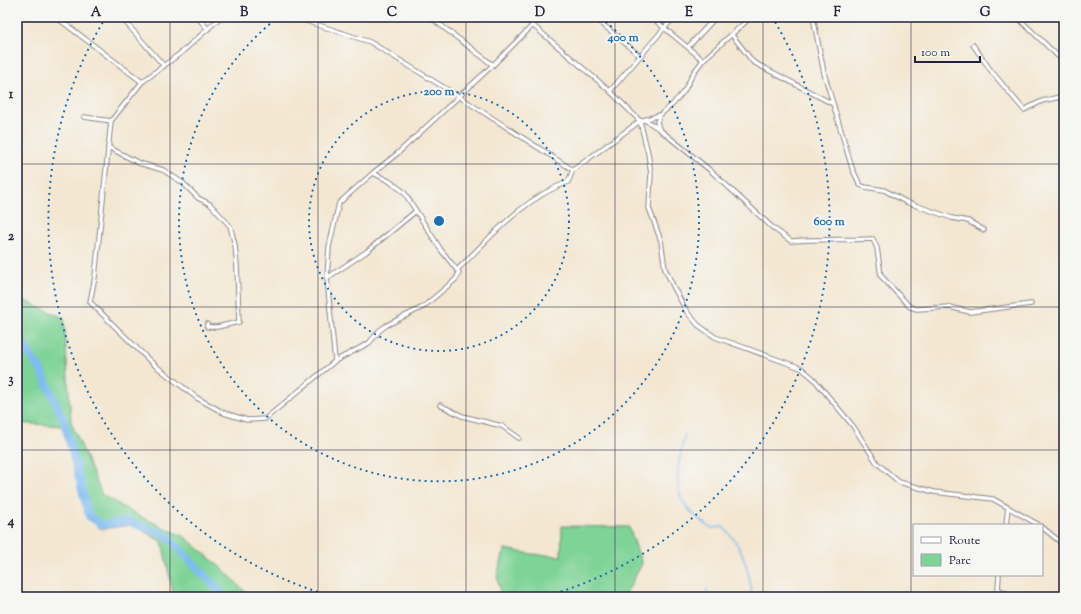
<svg xmlns="http://www.w3.org/2000/svg" width="1081" height="614" font-family="'Sorts Mill Goudy',serif">
	<style>
		.green { fill: #7ed396; stroke: #507a68 }
		.lines { fill: none; stroke-linecap: round; stroke-linejoin: round }
		.stream { stroke: #7ebcf1; stroke-width: 1.5 }
		.river { stroke: #7ebcf1; stroke-width: 8 }
		.minor-casing { stroke: #8a8486; stroke-width: 5.5 }
		.minor { stroke: #fff; stroke-width: 3.5 }
		.grid { fill: none; stroke: #22223b; stroke-width: 1; stroke-opacity: 0.55 }
		.ring { fill: none; stroke: #1f6fb2; stroke-width: 2; stroke-dasharray: 2 4 }
		.centre { fill: #1f6fb2; stroke: #f6f6f2; stroke-width: 2 }
		.ring-label { font-size: 12px; text-anchor: middle; font-weight: bold; fill: #1f6fb2; stroke: #f6f6f2; stroke-width: 4; stroke-linejoin: round; paint-order: stroke }
		.neatline { fill: none; stroke: #22223b; stroke-width: 1.5 }
		.grid-label { font-size: 13px; text-anchor: middle; font-weight: bold; fill: #22223b }
	</style>
	<rect width="100%" height="100%" fill="#f6f6f2"/>
	<filter id="ink" filterUnits="userSpaceOnUse"><feTurbulence type="fractalNoise" baseFrequency=".025" numOctaves="2"/><feDisplacementMap in="SourceGraphic" scale="8" xChannelSelector="R" yChannelSelector="G"/><feConvolveMatrix kernelMatrix="1 2 1 2 8 2 1 2 1" color-interpolation-filters="sRGB"/></filter>
	<filter id="wash" filterUnits="userSpaceOnUse"><feTurbulence type="fractalNoise" baseFrequency=".012" numOctaves="4" result="noise"/><feDisplacementMap in="SourceGraphic" scale="16" xChannelSelector="R" yChannelSelector="G"/><feGaussianBlur stdDeviation="0.9" result="paint"/><feColorMatrix in="noise" values="0 0 0 0 0 0 0 0 0 0 0 0 0 0 0 0 0 1.4 0 .05"/><feComposite in="paint" operator="in"/></filter>
	<g filter="url(#wash)">
		<rect width="100%" height="100%" fill="#f3e7d2"/>
		<g class="green">
			<path d="M17,297L64,318L71,422L102,495L143,518L185,537L225,571L250,597H174L162,542L133,525L101,529L89,518L79,489L62,426L17,423Z"/>
			<path d="M562,526L629,527L642,564L624,597H501L497,575L505,549L532,554L561,556Z"/>
		</g>
		<g class="lines">
			<g class="stream">
				<path d="M685,435C680,457 671,485 685,505C691,514 703,522 711,528L723,527C743,546 748,567 752,594"/>
				<path d="M831,594V597"/>
				<path d="M706,597L707,589"/>
				<path d="M795,597L798,590L801,597"/>
			</g>
			<path class="river" d="M17,335L41,371L64,421L89,516L102,525L127,521L166,535L225,597"/>
		</g>
	</g>
	<g filter="url(#ink)">
		<g class="lines">
			<g class="minor-casing">
				<g id="minor">
					<path d="M56,17L142,82"/>
					<path d="M121,17L164,66"/>
					<path d="M197,17L208,29"/>
					<path d="M221,17L182,52L142,82L111,121L95,277L90,302L152,363L197,398L224,413L247,420L265,419L335,361L369,343L380,330L387,325L423,307L456,279L459,273L457,270L441,250L404,192L389,181L373,173L398,153L493,65L532,26"/>
					<path d="M294,17L370,42L458,96L573,170"/>
					<path d="M430,17L493,65"/>
					<path d="M523,17L610,91L640,121L648,153L651,174L649,208L661,241L665,269L674,288L687,312L698,325L715,337L801,368L813,378L853,426L877,463L899,482L934,492L993,499L1039,525"/>
					<path d="M594,17L640,56"/>
					<path d="M651,17L703,60"/>
					<path d="M813,17L824,73L852,168L860,185L865,187L884,190L906,202L952,218L968,221L984,230"/>
					<path d="M1017,17L1064,62"/>
					<path d="M732,35L753,62L833,104"/>
					<path d="M973,45L992,72L1024,110L1042,101L1064,96"/>
					<path d="M688,47L716,17"/>
					<path d="M610,91L674,17"/>
					<path d="M660,115L657,122L659,129L711,171L773,228L791,241C818,239 845,240 873,239L877,248L881,276L910,307L917,309L949,307L970,312L1031,304"/>
					<path d="M84,117L111,121"/>
					<path d="M645,120L659,129"/>
					<path d="M108,147L139,163L163,170L183,183L198,198L210,204L230,226L235,245L237,266L239,322L217,327H207V324"/>
					<path d="M457,270C491,237 522,199 568,182L573,170L640,121L660,115L673,104L684,91L694,72L703,60L751,17"/>
					<path d="M327,278L366,252L416,211"/>
					<path d="M335,361L327,278L329,247L339,203L373,173"/>
					<path d="M440,405L462,416L502,426L519,438"/>
					<path d="M1006,525L1008,507"/>
					<path d="M1042,527L1064,545"/>
					<path d="M999,575L998,589L1013,597"/>
				</g>
			</g>
			<use href="#minor" class="minor"/>
		</g>
	</g>
	<path class="grid" d="M170,17V597M318,17V597M466,17V597M615,17V597M763,17V597M911,17V597M17,164H1064M17,307H1064M17,450H1064"/>
	<g class="ring">
		<circle cx="439" cy="221" r="130"/>
		<path d="M601 18A260 260 0 1 1 277 18"/>
		<path d="M335 597A390 390 0 0 1 106 17M772 17A390 390 0 0 1 543 597"/>
	</g>
	<circle cx="439" cy="221" r="6" class="centre"/>
	<g class="ring-label">
		<text x="623" y="41">400 m</text>
		<text x="439" y="95">200 m</text>
		<text x="829" y="225">600 m</text>
	</g>
	<rect width="1081" height="614" fill="none" stroke="#f6f6f2" stroke-width="44"/>
	<rect x="913" y="524" width="130" height="52" fill="#f6f6f2" stroke="#a1a1a9"/>
	<rect x="921" y="537" width="20" height="6" fill="#ffffff" stroke="#a1a1a9"/>
	<text x="949" y="544" font-size="12" fill="#22223b">Route</text>
	<rect x="921" y="554" width="20" height="12" fill="#7ed396" stroke="#a1a1a9"/>
	<text x="949" y="564" font-size="12" fill="#22223b">Parc</text>
	<path d="M915 56v6h65v-6" fill="none" stroke="#22223b" stroke-width="2"/>
	<text x="921" y="56" font-size="12" fill="#22223b" stroke="#f6f6f2" stroke-width="3" paint-order="stroke">100 m</text>
	<rect x="22" y="22" width="1037" height="570" class="neatline"/>
	<g class="grid-label">
		<text x="96" y="16">A</text>
		<text x="244" y="16">B</text>
		<text x="392" y="16">C</text>
		<text x="540" y="16">D</text>
		<text x="689" y="16">E</text>
		<text x="837" y="16">F</text>
		<text x="985" y="16">G</text>
		<text x="11" y="98">1</text>
		<text x="11" y="240">2</text>
		<text x="11" y="383">3</text>
		<text x="11" y="525">4</text>
	</g>
</svg>
